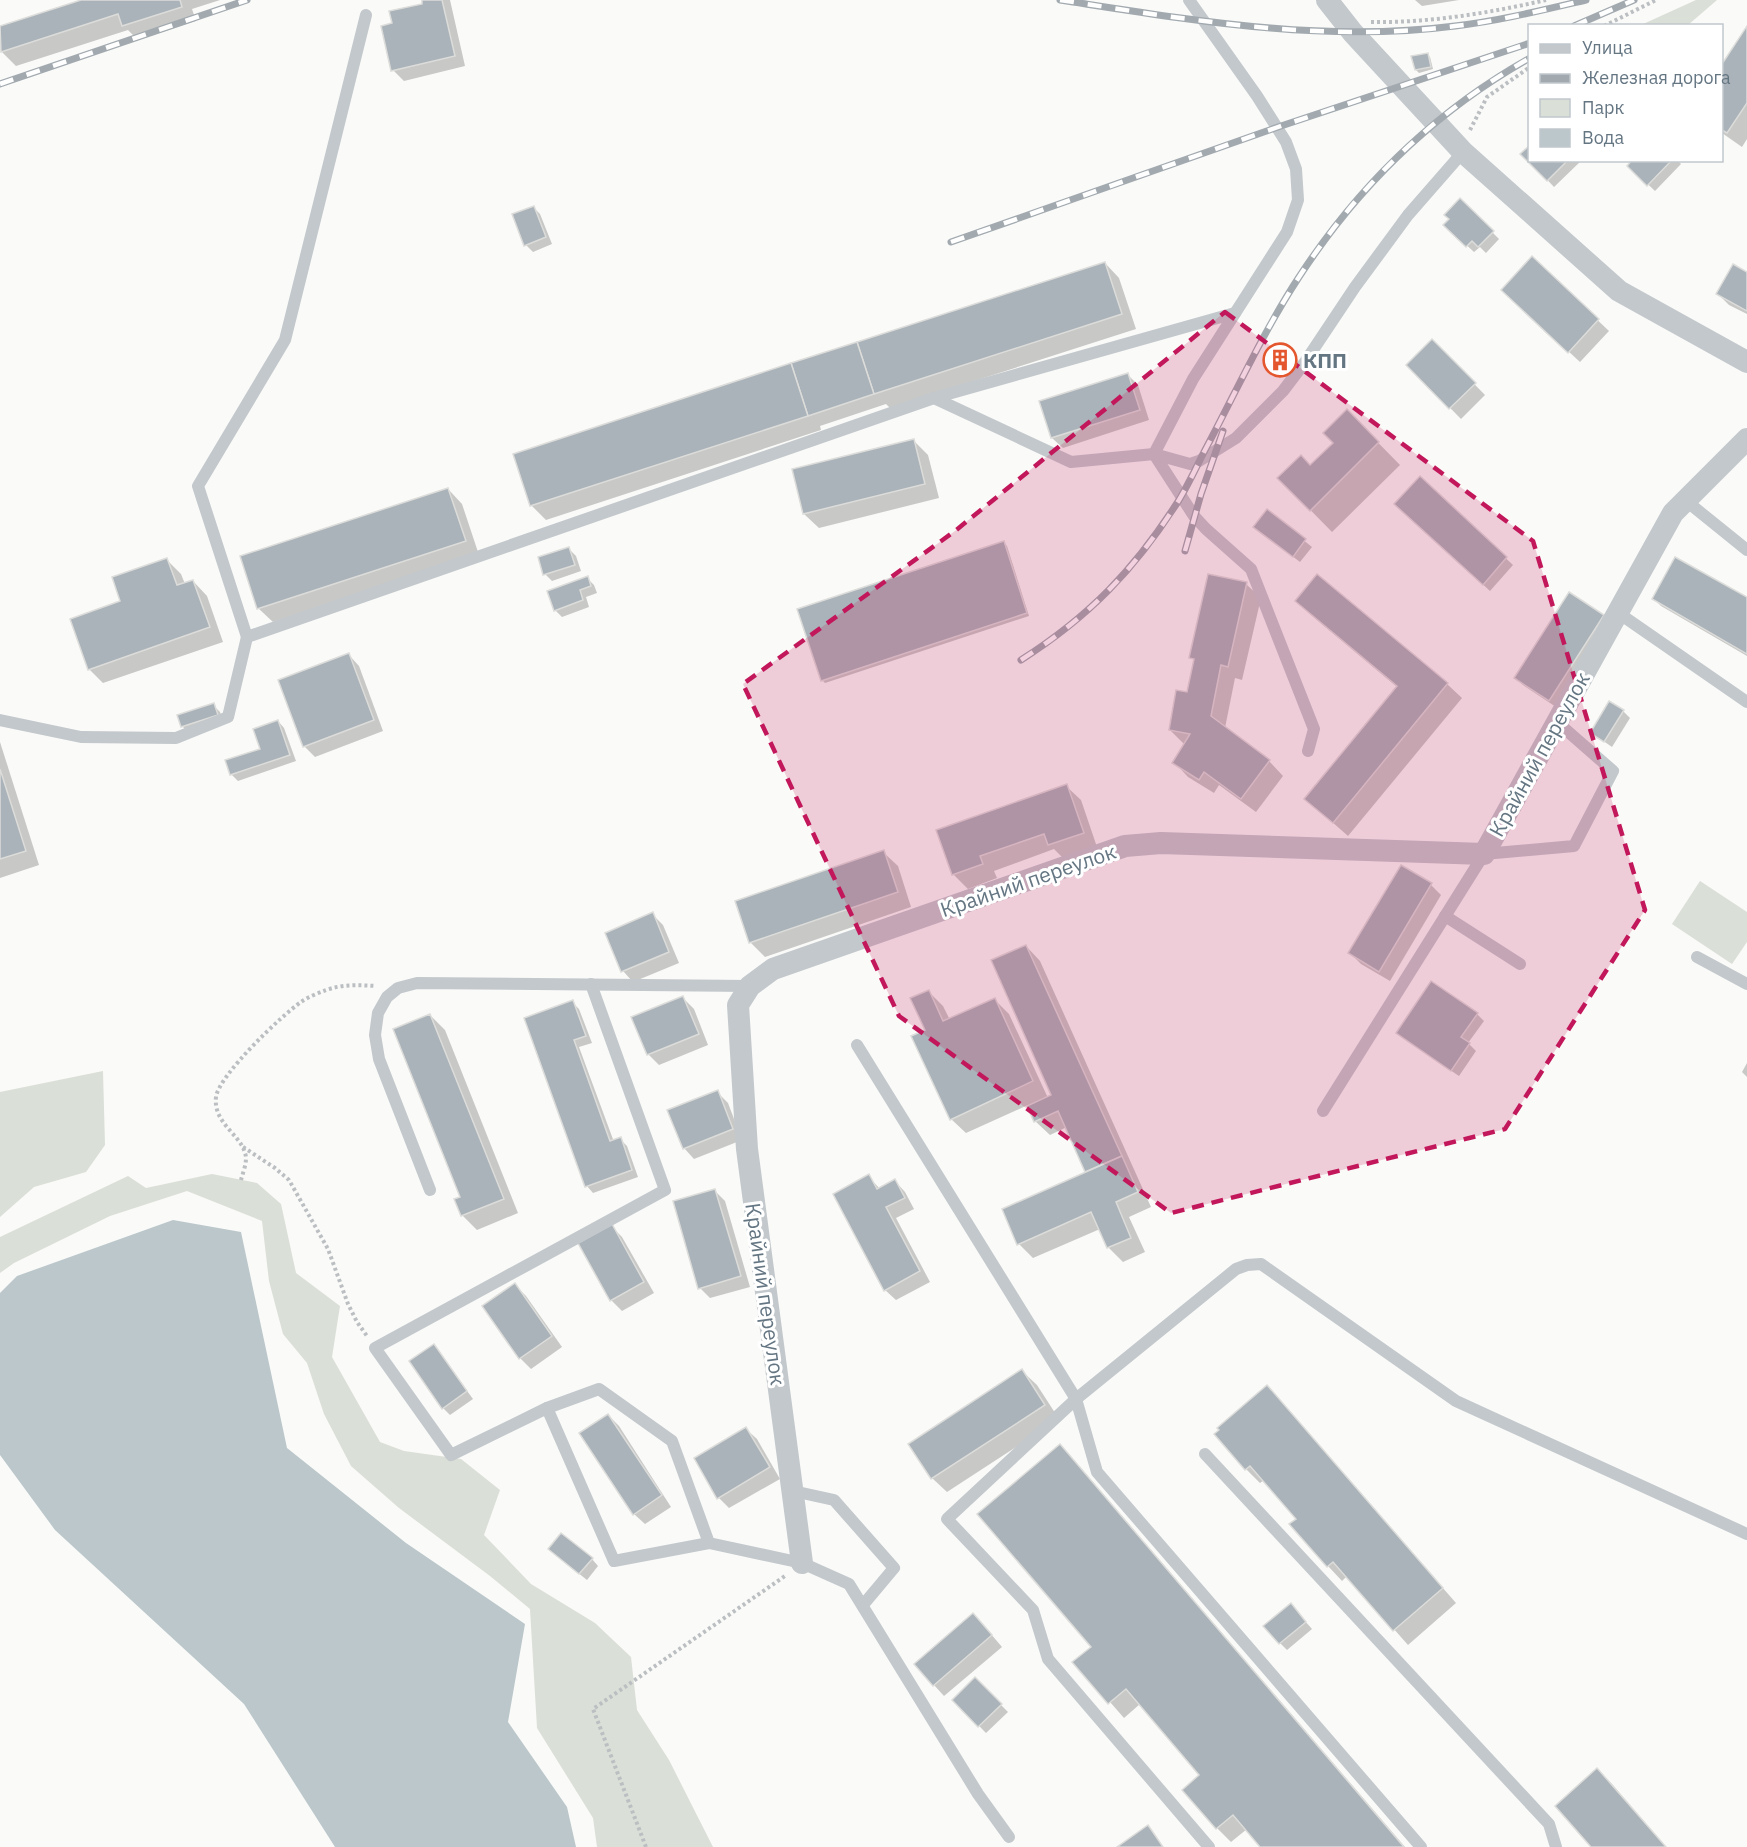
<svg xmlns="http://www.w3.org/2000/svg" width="1747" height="1847" font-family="'IBM Plex Sans',sans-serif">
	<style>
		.green { fill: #dadfd7 }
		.water { fill: #bbc7cb }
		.shadow { fill: #0003 }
		.building { fill: #aab3b9; stroke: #dcdcda; stroke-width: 1.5 }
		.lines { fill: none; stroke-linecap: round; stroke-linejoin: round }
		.path { stroke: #bbbfc2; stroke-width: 4; stroke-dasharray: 3 3; stroke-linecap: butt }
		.lane { stroke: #c3c8cc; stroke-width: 12 }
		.street { stroke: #c3c8cc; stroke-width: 22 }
		.rail-casing { stroke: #a2aab0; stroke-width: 7 }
		.rail { stroke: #fff; stroke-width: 4.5; stroke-dasharray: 14; stroke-linecap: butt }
		.marked { fill: #c2185b; fill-opacity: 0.2; stroke: #c2185b; stroke-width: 4.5; stroke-dasharray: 12 8; stroke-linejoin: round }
		.labels { text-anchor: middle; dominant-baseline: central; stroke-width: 6; stroke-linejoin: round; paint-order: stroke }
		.poi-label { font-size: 21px; font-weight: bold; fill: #657683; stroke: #fff; text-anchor: start }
		.street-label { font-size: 21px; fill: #657683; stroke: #fff }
	</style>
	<rect width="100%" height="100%" fill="#fafaf8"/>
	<g class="green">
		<path d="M1696,0H1717L1688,25H1641Z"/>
		<path d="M1700,881L1747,912V942L1732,964L1672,924Z"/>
		<path d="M103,1071L105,1145L86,1172L34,1187L0,1217V1092Z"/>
		<path d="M212,1174L257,1183L281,1204L296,1273L340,1306L332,1357L380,1442L404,1451L461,1459L500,1490L484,1535L531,1584L595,1623L631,1657L637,1710L669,1760L713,1847H597L593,1818L537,1728L530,1609L490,1576L399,1508L351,1466L324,1414L307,1363L283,1334L269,1281L262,1221L187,1191L110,1216L14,1263L0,1273V1237L128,1176L146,1188Z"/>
	</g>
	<path class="water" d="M173,1220L241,1232L287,1448L406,1543L525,1624L508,1722L567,1807L576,1847H335L244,1704L55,1530L0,1455V1293L17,1276Z"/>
	<g class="shadow">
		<path d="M85,0H220L192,9L196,21L138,40L128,30L16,66L2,52L0,28Z"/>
		<path d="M423,0H450L465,66L404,81L393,70L394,24L424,5Z"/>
		<path d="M1415,0H1459L1422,6Z"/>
		<path d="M1747,29V139L1742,147L1722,133V67Z"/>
		<path d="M1427,54L1430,57L1433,69L1419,73L1416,70Z"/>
		<path d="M1523,154L1530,160H1582L1554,187Z"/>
		<path d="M1634,160H1677L1681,164L1655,191L1629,166Z"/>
		<path d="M1460,200L1499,239L1486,253L1480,247L1474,252L1445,225L1451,219Z"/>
		<path d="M533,207L540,214L552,244L533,252L526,245Z"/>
		<path d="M1532,258L1609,331L1580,362L1513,300Z"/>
		<path d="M1105,263L1119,278L1136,329L890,408L886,404L820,426L821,430L546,520L531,505Z"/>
		<path d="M1747,273V314L1729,305L1718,294Z"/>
		<path d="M1432,341L1485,395L1461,419L1408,365Z"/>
		<path d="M1273,360L1291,363L1294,366L1289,373L1275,364Z"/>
		<path d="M1127,374L1138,385L1149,420L1063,448L1052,438L1041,402Z"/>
		<path d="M1347,411L1400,465L1332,532L1279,478L1310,467L1335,443Z"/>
		<path d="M914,441L928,455L939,498L819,528L804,514Z"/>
		<path d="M1420,478L1513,565L1490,591L1403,510Z"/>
		<path d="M448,489L462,504L479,555L273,622L258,608Z"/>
		<path d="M1267,511L1312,547L1300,562L1262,533Z"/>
		<path d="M1004,543L1007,546L1029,616L825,683L822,680Z"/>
		<path d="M569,549L576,556L581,571L552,581L545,574Z"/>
		<path d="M167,560L181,574L185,584L193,581L207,596L223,642L103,683L89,669Z"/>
		<path d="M587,578L594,585L597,593L586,597L589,607L562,617L555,610Z"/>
		<path d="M1246,584L1261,598L1242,680L1235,678L1225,728L1269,761L1283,776L1256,812L1219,785L1214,793L1188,777L1174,762L1185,745L1170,730L1188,693L1195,661L1191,657Z"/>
		<path d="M1654,599H1747V656L1661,606Z"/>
		<path d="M1297,601L1447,684L1462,698L1348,836L1306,799L1397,687L1311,615Z"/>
		<path d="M1603,616L1556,707L1523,685L1516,678Z"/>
		<path d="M349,655L359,666L383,731L315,757L304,746Z"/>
		<path d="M213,705L220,712L223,722L189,733L182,726Z"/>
		<path d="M1623,711L1630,718L1612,747L1592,733Z"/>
		<path d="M278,721L284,728L296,761L238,781L231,774L262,749Z"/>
		<path d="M0,742L39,865L0,878Z"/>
		<path d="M1066,786L1081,800L1097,847L1064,859L1054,849L994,871L997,878L968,889L953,874Z"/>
		<path d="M883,852L898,866L911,907L765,957L750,942Z"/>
		<path d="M1431,885L1441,895L1390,981L1361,964L1350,953Z"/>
		<path d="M652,914L663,925L679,963L633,982L623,971L607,934Z"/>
		<path d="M1026,946L1040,961L1151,1207L1129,1217L1145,1252L1123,1262L1108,1247L1100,1229L1033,1258L1019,1244L1087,1173L1067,1127L1050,1135L1035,1121L1028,1105L966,1133L951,1119L927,1031L928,991L943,1006L950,1020L994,999L1009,1014L1048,1098L1053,1096Z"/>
		<path d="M683,998L694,1009L708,1045L659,1065L648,1054Z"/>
		<path d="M572,1002L579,1009L592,1043L579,1047L614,1142L620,1139L627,1146L638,1177L593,1193L587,1186L526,1019Z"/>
		<path d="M1477,1014L1484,1021L1468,1043L1476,1051L1459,1076L1404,1039L1398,1033Z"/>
		<path d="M430,1015L445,1030L518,1213L477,1230L463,1216L456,1200L462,1198Z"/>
		<path d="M1747,1063V1077L1742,1072Z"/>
		<path d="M717,1092L728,1103L742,1140L694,1159L684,1148Z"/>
		<path d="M868,1176L880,1189L895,1181L905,1192L914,1209L896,1218L930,1282L896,1300L885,1290Z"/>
		<path d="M715,1191L725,1201L750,1287L710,1298L700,1288Z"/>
		<path d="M611,1226L622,1237L654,1293L622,1311L611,1300Z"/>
		<path d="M515,1285L526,1296L562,1347L531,1369L520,1358L484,1307Z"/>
		<path d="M434,1346L473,1399L450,1415L443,1408Z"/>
		<path d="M1022,1371L1037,1385L1059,1419L947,1492L932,1478Z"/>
		<path d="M1267,1387L1456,1603L1408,1645L1347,1576L1342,1581L1328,1566L1298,1519L1264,1480L1260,1483L1246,1469Z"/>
		<path d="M608,1415L619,1426L671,1507L645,1524L634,1514Z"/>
		<path d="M746,1429L757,1439L780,1479L729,1508L719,1498Z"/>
		<path d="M1060,1446L1074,1460L1405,1847H1262L1247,1829L1231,1842L1217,1828L1201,1775L1140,1704L1124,1718L1075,1662L1093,1647Z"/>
		<path d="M557,1556L592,1559L598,1566L587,1580Z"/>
		<path d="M1297,1612L1312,1629L1287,1650L1280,1643Z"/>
		<path d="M984,1626L1002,1647L944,1696L934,1685Z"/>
		<path d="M975,1679L1008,1712L986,1733L954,1700Z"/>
		<path d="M1597,1770L1612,1784L1666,1847H1593Z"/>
	</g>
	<g class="building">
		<path d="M81,0H180L182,7L122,26L118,14L1,52L0,26Z"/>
		<path d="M422,0H442L455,56L391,71L381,26L392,23L389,11L422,4Z"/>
		<path d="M1747,26V103L1727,133L1722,130V64Z"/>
		<path d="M1428,53L1431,67L1415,70L1411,56Z"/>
		<path d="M1530,145V160H1568L1547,181L1520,154Z"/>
		<path d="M1632,160H1672L1647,186L1627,166Z"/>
		<path d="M1460,198L1494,231L1478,247L1472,241L1466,247L1443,225L1449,219L1444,215Z"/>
		<path d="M534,206L546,237L524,246L512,214Z"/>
		<path d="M1532,256L1599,319L1568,353L1501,290Z"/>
		<path d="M1105,262L1122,314L874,394L857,342Z"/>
		<path d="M1733,264L1747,272V311L1716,294Z"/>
		<path d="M1432,339L1476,383L1449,409L1406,365Z"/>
		<path d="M857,342L874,394L808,416L791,363Z"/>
		<path d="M1273,349L1292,362L1285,371L1270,361L1272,360L1267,357Z"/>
		<path d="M791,363L808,416L530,506L513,454Z"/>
		<path d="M1128,373L1140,410L1051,438L1039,401Z"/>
		<path d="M1347,409L1379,442L1310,511L1277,478L1301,455L1310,465L1333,443L1323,433Z"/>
		<path d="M914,439L925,484L803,514L792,469Z"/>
		<path d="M1420,476L1507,557L1483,585L1394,504Z"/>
		<path d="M448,488L466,541L257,609L240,556Z"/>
		<path d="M1267,509L1306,539L1293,557L1253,527Z"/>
		<path d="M1004,541L1027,613L821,681L797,609Z"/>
		<path d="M569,547L575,565L543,575L538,557Z"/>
		<path d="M1675,557L1747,597V654L1652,599Z"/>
		<path d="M167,558L177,585L193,580L210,627L88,670L70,619L120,601L112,577Z"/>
		<path d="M1208,574L1247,582L1228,667L1221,665L1211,716L1270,760L1241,799L1204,772L1199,780L1172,763L1190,734L1169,730L1176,690L1187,692L1194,659L1189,658Z"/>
		<path d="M1317,574L1448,683L1333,823L1304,799L1397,686L1295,601Z"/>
		<path d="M588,576L591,586L580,590L583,600L554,611L547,591Z"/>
		<path d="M1569,592L1604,615L1549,701L1514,678Z"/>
		<path d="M349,653L374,720L303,747L278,680Z"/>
		<path d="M1609,701L1624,710L1604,742L1590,733Z"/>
		<path d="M214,703L218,715L181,727L177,715Z"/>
		<path d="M278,720L290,755L230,775L225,760L260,749L253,729Z"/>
		<path d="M0,769L26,851L0,859Z"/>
		<path d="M1067,784L1084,833L1048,845L1044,834L980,856L983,864L952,875L936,830Z"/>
		<path d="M884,850L898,892L749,943L735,901Z"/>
		<path d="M1401,865L1432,883L1379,972L1348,953Z"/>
		<path d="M653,912L669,952L621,972L605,933Z"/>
		<path d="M1026,945L1122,1156L1085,1172L1058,1111L1034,1122L1027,1106L1051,1095L991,960Z"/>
		<path d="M1431,981L1478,1013L1461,1037L1470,1043L1451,1071L1396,1033Z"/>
		<path d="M929,990L943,1021L995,998L1033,1081L950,1120L911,1036L925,1030L910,998Z"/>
		<path d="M683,996L699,1034L647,1055L631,1017Z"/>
		<path d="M573,1000L586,1036L574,1040L610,1141L621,1137L632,1170L585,1187L524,1018Z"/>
		<path d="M430,1014L504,1199L461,1216L454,1199L460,1197L393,1029Z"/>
		<path d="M718,1090L733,1129L683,1149L667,1110Z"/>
		<path d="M1122,1156L1138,1192L1116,1202L1131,1238L1107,1248L1091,1212L1017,1245L1002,1209Z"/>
		<path d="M869,1174L877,1189L895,1179L905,1198L886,1207L920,1271L884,1291L833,1194Z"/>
		<path d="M715,1189L741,1276L698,1289L673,1201Z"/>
		<path d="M612,1224L644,1282L610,1301L578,1243Z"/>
		<path d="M515,1283L552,1336L519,1359L482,1306Z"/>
		<path d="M434,1344L467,1391L442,1409L409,1361Z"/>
		<path d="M1022,1369L1045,1405L931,1479L908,1444Z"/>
		<path d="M1267,1385L1443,1588L1393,1631L1333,1562L1327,1567L1289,1524L1296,1519L1250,1466L1245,1470L1214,1434L1219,1430L1217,1428Z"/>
		<path d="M608,1414L662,1495L633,1515L579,1433Z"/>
		<path d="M746,1427L770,1467L717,1499L694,1458Z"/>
		<path d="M1060,1444L1404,1847H1260L1233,1815L1216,1829L1182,1790L1199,1775L1126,1689L1108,1704L1072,1662L1091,1647L977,1514Z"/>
		<path d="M561,1533L593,1558L579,1574L548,1549Z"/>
		<path d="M1291,1603L1306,1622L1279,1644L1263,1626Z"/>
		<path d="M973,1613L992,1635L933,1686L914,1664Z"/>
		<path d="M975,1677L1002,1704L978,1727L952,1700Z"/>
		<path d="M1597,1768L1666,1847H1591L1555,1806Z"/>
		<path d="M1148,1825L1163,1847H1117Z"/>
	</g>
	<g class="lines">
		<g class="path">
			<path d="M1371,22C1430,23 1489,13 1546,0"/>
			<path d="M1604,26L1656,0"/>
			<path d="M1470,130L1487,97L1530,67"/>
			<path d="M243,1147L275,1168L289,1180L328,1249L348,1304L357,1322L367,1336"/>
			<path d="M241,1180C243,1172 248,1161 245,1153C240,1134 213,1123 216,1097C219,1075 282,1015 301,1002C308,997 318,993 326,990C343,984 359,985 376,986"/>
			<path d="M646,1847L593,1709L785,1576"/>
		</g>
		<g class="lane">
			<path d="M1189,0L1257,96L1286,142L1296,169L1298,200L1287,232L1193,379L1154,454L1194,516L1206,529L1251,569L1314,729L1308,751"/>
			<path d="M934,398L1071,462L1154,454L1190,464L1199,461L1236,438L1283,391L1305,362L1355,287L1408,215L1463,152"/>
			<path d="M1685,500L1747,550"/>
			<path d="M1617,612L1747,702"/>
			<path d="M247,637L198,486L285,340L366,15"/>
			<path d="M0,720L81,737L176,738L228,717L247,637L934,398L1235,313"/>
			<path d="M1445,916L1520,964"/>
			<path d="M1697,957L1747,984"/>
			<path d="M591,984L665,1190L375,1348L451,1455L547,1408L599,1389L672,1441L709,1543L802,1563L849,1584L978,1794L1009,1837"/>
			<path d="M857,1045L1076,1399L1236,1269L1247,1265L1261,1264L1456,1401L1747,1534"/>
			<path d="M1323,1111L1484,854L1574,846L1613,771L1557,722"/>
			<path d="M430,1190L379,1059L375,1035L378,1013L387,997L398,988L417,983L750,986"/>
			<path d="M547,1408L614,1561L709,1543"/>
			<path d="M1205,1454L1549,1824L1556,1847"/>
			<path d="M793,1491L834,1500L894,1568L863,1605"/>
			<path d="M1209,1847L1048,1659L1033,1610L947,1519L1076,1399L1097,1472L1421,1847"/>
		</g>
		<g class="street">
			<path d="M1327,0L1353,33L1463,152L1619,291L1747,362"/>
			<path d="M802,1563L747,1149L738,1005L750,986L773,969L1125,846L1161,843L1484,854L1673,513L1747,439"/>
		</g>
		<g class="rail-casing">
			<g id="rail">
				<path d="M1060,0C1191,20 1322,43 1455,26C1499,21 1543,10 1586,0"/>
				<path d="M1574,26L1634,0"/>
				<path d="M0,84L247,0"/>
				<path d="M951,242L1278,127L1530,43"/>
				<path d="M1185,551L1201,494L1223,431"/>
				<path d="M1021,660C1090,616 1135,569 1179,500C1188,485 1196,468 1204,452C1235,394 1263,332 1299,277C1359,185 1434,112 1530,58"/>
			</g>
		</g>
		<use href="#rail" class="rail"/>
	</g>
	<path class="marked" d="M1225,312L1533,541L1645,910L1505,1129L1171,1213L899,1016L743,684L955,531Z"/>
	<defs>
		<g id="building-ring" transform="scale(1.725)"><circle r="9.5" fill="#fff" stroke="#e4572e" stroke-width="1.5"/><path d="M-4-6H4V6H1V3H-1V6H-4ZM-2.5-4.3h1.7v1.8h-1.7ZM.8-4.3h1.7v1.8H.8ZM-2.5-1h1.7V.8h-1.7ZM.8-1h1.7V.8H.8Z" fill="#e4572e"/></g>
	</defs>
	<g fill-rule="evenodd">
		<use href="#building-ring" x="1280" y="360"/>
	</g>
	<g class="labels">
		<g class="poi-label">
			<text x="1303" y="360">КПП</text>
		</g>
		<g class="street-label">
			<text transform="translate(1539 754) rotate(-61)">Крайний переулок</text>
			<text transform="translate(1028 880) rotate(-19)">Крайний переулок</text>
			<text transform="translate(766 1294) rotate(82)">Крайний переулок</text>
		</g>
	</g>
	<rect x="1528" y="24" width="195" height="138" fill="#ffffff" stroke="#c1c8cd" stroke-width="1.5"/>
	<rect x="1540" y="44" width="30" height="9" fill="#c3c8cc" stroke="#c1c8cd" stroke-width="1.5"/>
	<text x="1582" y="54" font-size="18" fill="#657683">Улица</text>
	<rect x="1540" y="74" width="30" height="9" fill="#a2aab0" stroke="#c1c8cd" stroke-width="1.5"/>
	<text x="1582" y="84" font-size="18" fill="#657683">Железная дорога</text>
	<rect x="1540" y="99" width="30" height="18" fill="#dadfd7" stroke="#c1c8cd" stroke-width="1.5"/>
	<text x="1582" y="114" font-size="18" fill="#657683">Парк</text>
	<rect x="1540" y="129" width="30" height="18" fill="#bbc7cb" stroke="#c1c8cd" stroke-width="1.5"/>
	<text x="1582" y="144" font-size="18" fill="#657683">Вода</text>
</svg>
